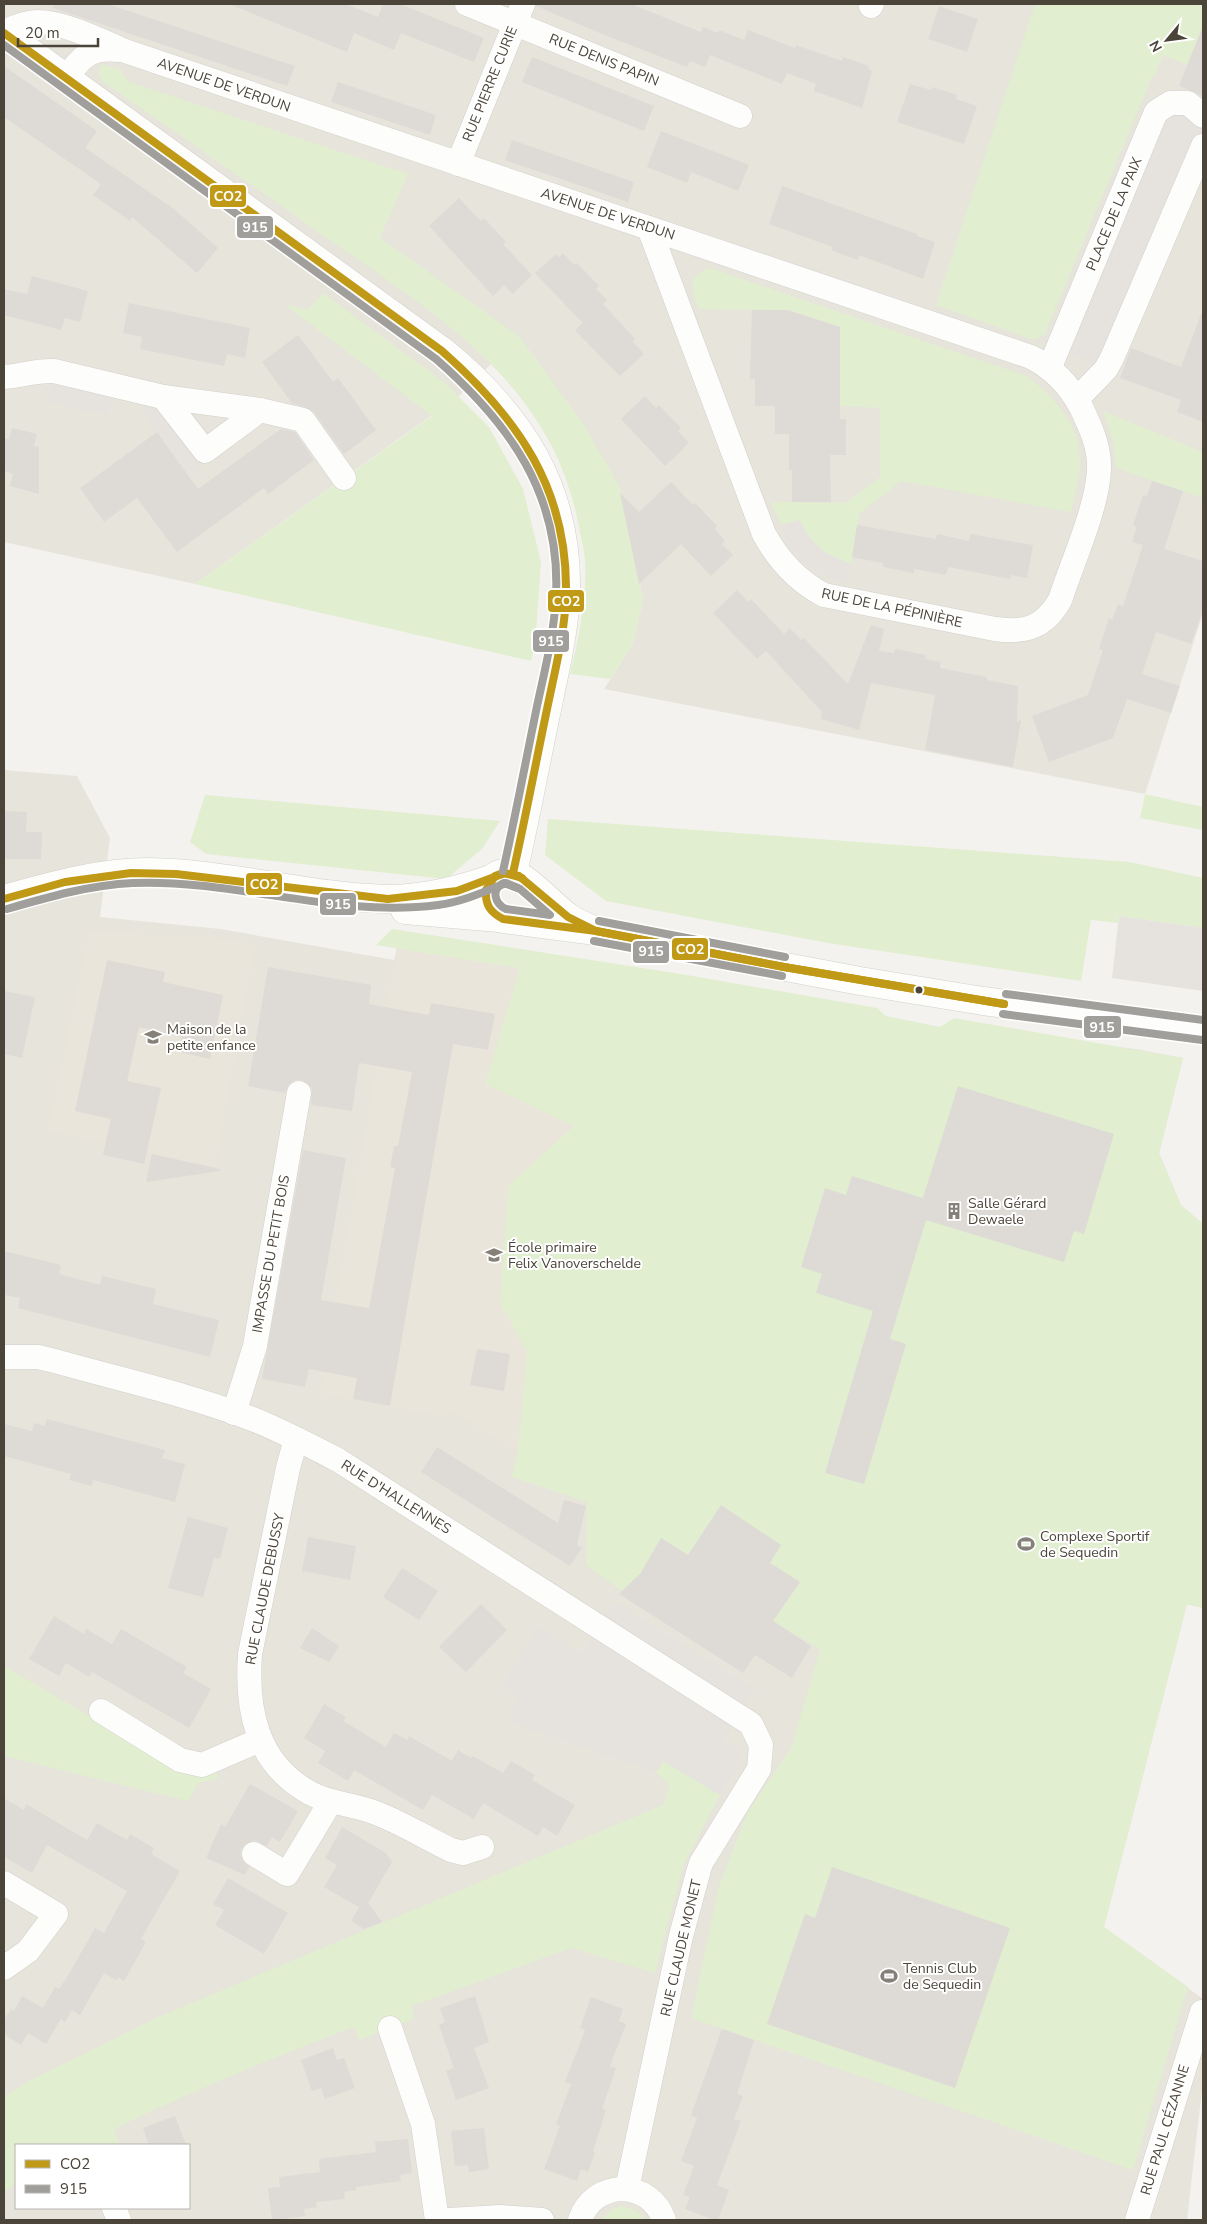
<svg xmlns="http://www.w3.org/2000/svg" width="1207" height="2224" font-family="'Nunito Sans',sans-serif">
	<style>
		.residential { fill: #e7e4dc; fill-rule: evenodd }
		.education { fill: #eae5da }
		.green { fill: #e1eecf }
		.parking { fill: #e6e3df }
		.building { fill: #dedbd6 }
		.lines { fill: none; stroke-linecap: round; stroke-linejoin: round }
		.minor-casing { stroke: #d2d0cb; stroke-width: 25 }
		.tertiary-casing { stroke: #d2d0cb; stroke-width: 29 }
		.minor { stroke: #fdfdfc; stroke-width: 24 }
		.tertiary { stroke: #fdfdfc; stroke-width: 28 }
		.bus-1-casing { stroke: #fff; stroke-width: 11 }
		.bus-2-casing { stroke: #fff; stroke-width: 11 }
		.bus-1 { stroke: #c09a17; stroke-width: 8 }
		.bus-2 { stroke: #a19f9c; stroke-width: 8 }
		.bus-dot { fill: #4b4439; stroke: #fff; stroke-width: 2 }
		.labels { text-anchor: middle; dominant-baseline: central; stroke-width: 4; stroke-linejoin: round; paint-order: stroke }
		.street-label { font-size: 14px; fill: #4b4439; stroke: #fff }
		.poi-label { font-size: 14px; fill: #4b4439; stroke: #fff; text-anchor: start }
		.line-badge { stroke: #fff; stroke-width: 2 }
		.badge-label { font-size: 14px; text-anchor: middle; font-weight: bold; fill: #fff }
	</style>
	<rect width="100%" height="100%" fill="#f4f2ee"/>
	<g class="residential">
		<path d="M4,4H1203V613L1145,794L604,689L632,646L643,599L619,486L519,336L459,396L195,584L4,542Z"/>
		<path d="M4,770L77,776L110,838L100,917L221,929L394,960L397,948L700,1004L1136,1049L1183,1058L1159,1153L1181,1205L1203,1224V1608L1187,1604L1104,1927L1203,1999V2081L1187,2220H4ZM16,2145H189V2208H16Z"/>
	</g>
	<g class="education">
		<path d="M89,932L220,938L255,944L215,1167L48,1131Z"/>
		<path d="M397,948L520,968L700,1004L518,1452L450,1410L444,1417L320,1393Z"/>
	</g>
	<g class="green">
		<path d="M1035,4H1203V71L1163,55L1155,76H1152L1151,79L1045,334L1034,340L936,305Z"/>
		<path d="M102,64L120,70L129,82L408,174L380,238L519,336L584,425L619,486L643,599L632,646L610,679L570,674C579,637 587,598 585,560C584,549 581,538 579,527C553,386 441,317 331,241C255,187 178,134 102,81L98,72Z"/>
		<path d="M710,268L1029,377C1056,400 1082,426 1080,466C1078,481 1074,497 1071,512L901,481L860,513L851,564C825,556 811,544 800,520L781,525L771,502L846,503L880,477V408L840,406V327L789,310L699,309C691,289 686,276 710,268Z"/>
		<path d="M323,293L444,382L489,427L523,489L541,562L535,645L531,661L195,584L432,416L284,304L308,310Z"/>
		<path d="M1103,411L1203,452V498L1116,468L1113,441Z"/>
		<path d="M1145,794L1203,807V830L1140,818Z"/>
		<path d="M205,795L500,821L482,849L446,879L206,854L190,842Z"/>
		<path d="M548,819L1130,862L1203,878V928L1119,916L1118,923L1091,920L1081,981L828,943L606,901L545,855Z"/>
		<path d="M392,929L681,974L877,1008L886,1016L940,1027L954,1018L1183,1058L1159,1153L1181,1205L1203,1224V1608L1187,1604L1104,1927L1188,1987L1133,2170L691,2018L719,1886L748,1811L791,1749L820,1649L773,1621L800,1582L770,1563L781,1545L721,1506L688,1555L640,1574L622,1591L586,1565L587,1502L512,1477L518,1452L527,1352L500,1303L508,1186L574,1126L485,1084L520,968L376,945Z"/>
		<path d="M6,1667L169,1763L200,1776L216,1773L219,1778L198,1783L188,1801L4,1756V1678Z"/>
		<path d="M663,1761L720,1795L683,1866L655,1973L572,1948L549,1956L412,2006L414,2019L359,2040L354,2027C272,2058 193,2090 114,2129L120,2145H16V2184L4,2192V2096L29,2081L156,2018L663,1805L670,1784L656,1772Z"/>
		<path d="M620,2206L636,2210L646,2220H601L612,2209Z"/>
	</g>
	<g class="parking">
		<path d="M1156,112L1203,116V146L1106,369L1058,348Z"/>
		<path d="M54,371L163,397L205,452L196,474L191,477L143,412L150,406L112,396L108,415L47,402Z"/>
		<path d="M799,520L808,536L821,551L851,564L846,583L831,579L802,562L789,544L781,525Z"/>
		<path d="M1119,916L1203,928V991L1112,978Z"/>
		<path d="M616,1602L756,1690L722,1740L738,1749V1765L720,1795L663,1761L656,1772L509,1722L517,1696L501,1686L538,1627L582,1653Z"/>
	</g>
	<g class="building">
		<path d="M54,4H107L295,66L287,86L53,8Z"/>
		<path d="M229,4H346L378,17L383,4H400L484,38L474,62L401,33L394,50L354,33L347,52Z"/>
		<path d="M536,4H631L701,32L703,27L718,33L719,30L744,40L748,30L795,48L796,45L842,61L843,57L869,66L868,69L872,71L862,108L814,91L816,84L787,73L782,84L710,55L705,67L690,61L687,67L607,36L536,6Z"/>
		<path d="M939,6L978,19L967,52L928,39Z"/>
		<path d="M1202,28L1203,29V96L1179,86Z"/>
		<path d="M532,57L654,106L644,131L522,82Z"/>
		<path d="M4,66L97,131L85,148L174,209L218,248L197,273L132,217L130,221L93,195L101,184L4,117Z"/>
		<path d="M338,82L436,115L430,135L331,102Z"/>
		<path d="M910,84L931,90L932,87L957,95L956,99L977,106L964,144L897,122Z"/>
		<path d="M661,131L749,165L738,191L691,172L687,183L647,167Z"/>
		<path d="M512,140L634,182L628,202L505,160Z"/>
		<path d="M782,186L917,234V236L935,242L923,279L859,255L858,260L844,255L831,250L833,247L769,224Z"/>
		<path d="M459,198L481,221L484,218L506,242L503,244L532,275L513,294L504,285L493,296L429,226Z"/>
		<path d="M563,253L574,265L577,263L599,286L596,289L607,300L603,304L635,339L633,342L644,354L620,376L575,330L583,323L535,273L556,254L559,257Z"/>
		<path d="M32,276L88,291L80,322L65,318L61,330L4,315V289L27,294Z"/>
		<path d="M129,303L250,328L245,358L227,354L224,366L140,349L142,337L123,333Z"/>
		<path d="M752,310H787L840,327V419H846V455H830L831,502H792V470H789V434H775V406H755V379H750Z"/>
		<path d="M1201,314H1203V422L1177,412L1181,400L1120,378L1131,348L1181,367Z"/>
		<path d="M298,335L333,382L338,378L376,430L344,454L314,412L306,407L292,403L262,362Z"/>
		<path d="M645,396L656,408L659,405L681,428L678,431L689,443L665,466L621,419Z"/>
		<path d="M12,428L37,434L34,446L39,447V494L10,486L13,474L4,471V438L9,439Z"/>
		<path d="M281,429L295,432L314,460L268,494L264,488L177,552L137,498L104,522L80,488L157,432L198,489Z"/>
		<path d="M1152,481L1183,491L1164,549L1203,561V610L1191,644L1156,632L1142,674L1180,686L1171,713L1127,699L1113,738L1049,762L1032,716L1088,695L1103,650L1099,649L1109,618L1112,620L1118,604L1123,606L1143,545L1132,542L1137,527L1133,525L1143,495L1147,496Z"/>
		<path d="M671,482L693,505L695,503L717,526L715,529L725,541L722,544L733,555L711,576L681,544L639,584L620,493L639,512Z"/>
		<path d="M857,525L936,539L937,534L969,541L970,534L1033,545L1027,578L1011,575L1010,579L948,567L946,575L914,569V573L883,567V563L852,557Z"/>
		<path d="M737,590L748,602L751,599L784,634L790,628L801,640L804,638L848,684L871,625L884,629L879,651L894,653L895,649L926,655L925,659L941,662L940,668L987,677V680L1018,686L1017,722L1021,720L1013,767L925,750L935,695L871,683L859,730L821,719L822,712L766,651L757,659L713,613Z"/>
		<path d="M4,811L27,812L26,832H42L41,859H4Z"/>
		<path d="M107,960L165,972L163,982L223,995L210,1059L179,1052L182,1037L139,1027L127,1081L161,1088L144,1164L103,1155L111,1119L75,1111Z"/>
		<path d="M268,967L371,985L369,1004L429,1015L431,1003L495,1014L488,1050L453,1044L390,1406L353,1399L357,1378L309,1369L305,1387L262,1379L303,1150L346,1158L321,1300L369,1308L395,1168L390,1167L394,1146H398L412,1072L359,1063L352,1111L311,1105L312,1088L302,1080H295L289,1084L285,1093L248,1086Z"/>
		<path d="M4,991L35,997L22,1058L4,1054Z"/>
		<path d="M958,1086L1114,1134L1084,1234L1074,1231L1064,1262L926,1220L890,1339L906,1344L864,1484L825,1473L873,1311L816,1293L822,1274L801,1267L825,1188L846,1195L852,1176L923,1198Z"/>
		<path d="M152,1154L220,1169V1171L146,1182Z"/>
		<path d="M4,1251L61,1265L59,1274L100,1285L102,1276L156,1289L153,1304L219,1320L210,1357L18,1308L20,1298L4,1295Z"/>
		<path d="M477,1349L510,1354L504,1391L470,1385Z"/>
		<path d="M47,1419L165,1450L162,1458L185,1464L175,1502L93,1480L92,1486L69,1480L71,1474L4,1456V1424L32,1431L34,1423L45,1426Z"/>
		<path d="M437,1447L558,1523L564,1500L586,1506L577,1545L582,1548L570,1566L421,1472Z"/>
		<path d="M721,1505L781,1545L770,1563L800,1582L773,1621L811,1646L792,1678L755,1655L743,1673L619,1594L640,1574L661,1538L688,1555Z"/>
		<path d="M188,1517L228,1528L220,1559L214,1558L203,1597L168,1588Z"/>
		<path d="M308,1537L356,1546L350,1580L302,1571Z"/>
		<path d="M402,1568L438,1591L419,1620L383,1597Z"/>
		<path d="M481,1604L507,1630L466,1672L439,1647Z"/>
		<path d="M54,1616L84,1634L86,1629L112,1644L121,1629L187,1667L183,1673L211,1689L189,1728L92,1672L89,1677L66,1663L59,1676L29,1659Z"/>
		<path d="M312,1628L339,1646L329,1662L300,1648Z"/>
		<path d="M324,1704L346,1717L343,1721L386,1747L394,1733L408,1740L409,1736L452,1761L458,1750L471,1758L473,1756L503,1773L511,1761L535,1775L532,1780L575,1805L557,1836L543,1827L538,1836L483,1803L474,1819L432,1795L423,1810L354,1770L348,1781L318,1763L325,1751L304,1738Z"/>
		<path d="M250,1784L298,1811L280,1842L272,1837L267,1846L254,1840L243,1846L240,1853L242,1860L249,1867L245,1875L206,1858L221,1824L225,1827Z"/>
		<path d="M4,1798L24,1810L26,1804L87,1840L97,1823L127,1840L130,1834L154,1848L151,1854L180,1871L141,1939L146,1942L124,1981L118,1977L116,1980L104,1973L80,2015L72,2010L65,2022L61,2019L46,2044L28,2033L21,2045L4,2034V2020L11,2009L14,2011L22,1996L43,2008L55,1987L59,1989L69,1974L95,1928L104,1933L127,1891L47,1845L32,1873L4,1857Z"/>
		<path d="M342,1827L386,1853L392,1862L368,1903L382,1922L364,1929L351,1921L359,1907L324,1887L337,1865L325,1858Z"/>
		<path d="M832,1867L1010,1928L955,2088L767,2024L805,1914L815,1918Z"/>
		<path d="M228,1878L288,1913L264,1954L215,1925L224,1910L213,1904Z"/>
		<path d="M475,1996L489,2042L474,2048L489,2088L456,2100L446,2071L454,2068L439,2025L445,2022L440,2008Z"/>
		<path d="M591,1997L623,2009L619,2021L626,2024L610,2066L616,2068L602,2109L606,2110L593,2151L595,2152L588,2172L581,2169L577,2181L544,2169L560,2126L556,2124L571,2084L565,2082L585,2030L580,2028Z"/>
		<path d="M722,2029L754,2040L737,2094L743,2096L734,2119L741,2121L717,2185L729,2190L718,2220H714L685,2209L690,2197L683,2195L694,2166L681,2161L697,2118L691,2115Z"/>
		<path d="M333,2048L337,2060L344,2058L355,2088L325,2099L321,2088L312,2091L301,2060Z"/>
		<path d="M175,2116L186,2145H149L143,2128Z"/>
		<path d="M484,2128L489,2169L469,2172L468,2165L455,2166L451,2131Z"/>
		<path d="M408,2139L412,2173L400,2175L401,2181L356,2187V2190L344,2192L345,2199L316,2202L317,2207L304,2209L305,2216L272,2220L268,2188L280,2187L279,2177L320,2172L319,2159L376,2152L375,2142Z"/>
	</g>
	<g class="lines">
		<g class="minor-casing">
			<g id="minor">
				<path d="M467,4L740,116"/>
				<path d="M871,6L872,4"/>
				<path d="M4,32C14,27 25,22 37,22C64,22 100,40 125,51C427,153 729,255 1031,357C1053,368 1069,385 1081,407C1090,426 1100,447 1099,469C1098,506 1072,563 1060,600C1044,628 1025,633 995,629L824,595C797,581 779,561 764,534L649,228"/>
				<path d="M66,78C82,56 90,47 119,50"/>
				<path d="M458,164L523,4"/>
				<path d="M1050,367L1156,112L1170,103H1188L1203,116"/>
				<path d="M4,377C21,376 37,370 54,371L163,397L260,410L303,420L344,478"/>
				<path d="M163,397L205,451L260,410"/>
				<path d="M1077,399L1106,369L1112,358L1203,146"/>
				<path d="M4,1357H38L55,1361C122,1380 191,1395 255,1420C284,1432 311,1446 338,1460L751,1724L761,1745L759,1769L701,1863L698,1873L681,1936L627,2189"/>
				<path d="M234,1413L255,1346L299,1093"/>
				<path d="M296,1439L288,1468L250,1654C246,1710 256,1763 310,1793C330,1804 354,1804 376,1813C402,1823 426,1838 451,1850L463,1853L482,1847"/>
				<path d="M101,1711L180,1760L202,1765L260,1740"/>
				<path d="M254,1854L287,1874L331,1801"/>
				<path d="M4,1883L56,1914L28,1951L4,1968"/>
				<path d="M390,2028L423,2124L437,2220"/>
				<path d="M114,2208L119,2220"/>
				<path d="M449,2220L500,2217L542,2220"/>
				<path d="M580,2220C594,2179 650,2179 664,2220"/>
				<path d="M1137,2220L1202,2012L1203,2013"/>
			</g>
		</g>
		<g class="tertiary-casing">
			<g id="tertiary">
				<path d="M4,33L442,351C521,415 569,490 566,594C564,635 554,675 546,714C535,767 525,821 513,873"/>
				<path d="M4,899C51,886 99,872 149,872C229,873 307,897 387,899C424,899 457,891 491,879"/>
				<path d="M405,910L499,918"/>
				<path d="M596,931C586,927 576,923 568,917C554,907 527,877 513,874C483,866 474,910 503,919L596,931L860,981L983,1001L1203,1030"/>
			</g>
		</g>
		<use href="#minor" class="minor"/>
		<use href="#tertiary" class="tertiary"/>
		<g class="bus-1-casing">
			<g id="bus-1">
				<path d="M4,33L442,351C518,418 568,489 566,594C565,634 554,674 546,714C535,767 525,820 513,873"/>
				<path d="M503,873L519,876L568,917L596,931L503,919C490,912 485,905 486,890L495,876Z"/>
				<path d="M4,899L65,882L131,873L176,874L388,899L457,891L505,873L522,878"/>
				<path d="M596,931L784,967"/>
				<path d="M596,931L784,967"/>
				<path d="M784,967L1004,1004"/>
				<path d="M784,967L1004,1004"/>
			</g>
		</g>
		<g class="bus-2-casing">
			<g id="bus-2">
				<path d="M4,45L436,359C509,423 561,494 556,596C554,635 544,673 536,711C525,765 515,818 503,871"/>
				<path d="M504,883L520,889L550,915L506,909C495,904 490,889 504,883Z"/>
				<path d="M7,909C48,897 90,885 133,883C235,879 335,918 438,905C461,902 484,892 506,883L518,888"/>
				<path d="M599,921L785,957"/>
				<path d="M594,941L782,976"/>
				<path d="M1006,994L1203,1020"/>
				<path d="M1003,1014L1202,1040"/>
			</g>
		</g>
		<use href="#bus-1" class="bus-1"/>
		<use href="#bus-2" class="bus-2"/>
	</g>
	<defs>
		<g id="school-bare" transform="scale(1.35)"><path d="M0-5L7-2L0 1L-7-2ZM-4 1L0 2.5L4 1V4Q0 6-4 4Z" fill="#868178" stroke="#fff" stroke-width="2.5" paint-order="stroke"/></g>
		<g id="building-bare" transform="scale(1.35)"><path d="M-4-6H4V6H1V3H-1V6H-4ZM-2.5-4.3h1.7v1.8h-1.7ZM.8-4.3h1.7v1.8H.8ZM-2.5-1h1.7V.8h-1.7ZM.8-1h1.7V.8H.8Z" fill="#868178" stroke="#fff" stroke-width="2.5" paint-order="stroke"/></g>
		<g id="stadium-bare" transform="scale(1.35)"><path d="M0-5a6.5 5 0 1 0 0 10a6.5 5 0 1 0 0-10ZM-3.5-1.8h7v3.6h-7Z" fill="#868178" stroke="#fff" stroke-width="2.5" paint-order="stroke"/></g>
	</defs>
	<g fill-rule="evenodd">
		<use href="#school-bare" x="153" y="1037"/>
		<use href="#building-bare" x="954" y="1211"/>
		<use href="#school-bare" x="494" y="1255"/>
		<use href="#stadium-bare" x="1026" y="1544"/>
		<use href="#stadium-bare" x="889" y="1976"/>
	</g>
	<circle class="bus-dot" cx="919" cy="990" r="4.5"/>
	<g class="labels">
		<g class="street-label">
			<text transform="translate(604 60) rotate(22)">RUE DENIS PAPIN</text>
			<text transform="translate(490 84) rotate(-68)">RUE PIERRE CURIE</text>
			<text transform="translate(224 85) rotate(19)">AVENUE DE VERDUN</text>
			<text transform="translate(608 214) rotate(18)">AVENUE DE VERDUN</text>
			<text transform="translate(1114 214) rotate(-67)">PLACE DE LA PAIX</text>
			<text transform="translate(892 608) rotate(12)">RUE DE LA PÉPINIÈRE</text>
			<text transform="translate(271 1254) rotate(-80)">IMPASSE DU PETIT BOIS</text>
			<text transform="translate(396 1497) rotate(32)">RUE D'HALLENNES</text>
			<text transform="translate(265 1589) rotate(-79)">RUE CLAUDE DEBUSSY</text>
			<text transform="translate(681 1948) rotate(-77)">RUE CLAUDE MONET</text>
			<text transform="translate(1165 2130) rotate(-73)">RUE PAUL CÉZANNE</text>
		</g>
		<g class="poi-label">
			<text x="167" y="1029">Maison de la<tspan x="167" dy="16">petite enfance</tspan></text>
			<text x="968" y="1203">Salle Gérard<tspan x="968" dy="16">Dewaele</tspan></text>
			<text x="508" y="1247">École primaire<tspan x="508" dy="16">Felix Vanoverschelde</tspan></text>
			<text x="1040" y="1536">Complexe Sportif<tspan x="1040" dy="16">de Sequedin</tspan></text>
			<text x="903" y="1968">Tennis Club<tspan x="903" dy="16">de Sequedin</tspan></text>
		</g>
	</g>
	<g class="line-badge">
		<rect x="209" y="184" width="38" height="24" rx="5" fill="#c09a17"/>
		<rect x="236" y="215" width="38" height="24" rx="5" fill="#a19f9c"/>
		<rect x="547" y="589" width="38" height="24" rx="5" fill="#c09a17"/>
		<rect x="532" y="629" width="38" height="24" rx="5" fill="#a19f9c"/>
		<rect x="245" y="872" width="38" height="24" rx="5" fill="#c09a17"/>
		<rect x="319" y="892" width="38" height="24" rx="5" fill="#a19f9c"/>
		<rect x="671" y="937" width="38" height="24" rx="5" fill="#c09a17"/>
		<rect x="632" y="940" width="38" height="24" rx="5" fill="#a19f9c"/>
		<rect x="1083" y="1015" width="39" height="24" rx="5" fill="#a19f9c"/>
	</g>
	<g class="badge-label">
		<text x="228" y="201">CO2</text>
		<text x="255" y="232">915</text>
		<text x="566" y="606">CO2</text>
		<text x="551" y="646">915</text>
		<text x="264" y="889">CO2</text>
		<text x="338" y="909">915</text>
		<text x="690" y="954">CO2</text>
		<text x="651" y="956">915</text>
		<text x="1102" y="1032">915</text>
	</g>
	<rect width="1207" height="2224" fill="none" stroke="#4b4439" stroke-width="10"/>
	<rect x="15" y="2144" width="175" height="65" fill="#ffffff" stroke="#b7b4b0"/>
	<rect x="25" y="2160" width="25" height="8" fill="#c09a17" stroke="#b7b4b0"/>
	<text x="60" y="2169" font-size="15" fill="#4b4439">CO2</text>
	<rect x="25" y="2185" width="25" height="8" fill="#a19f9c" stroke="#b7b4b0"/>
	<text x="60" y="2194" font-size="15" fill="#4b4439">915</text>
	<g transform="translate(1167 40) rotate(241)" stroke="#ffffff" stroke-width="4" paint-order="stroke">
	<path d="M0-4L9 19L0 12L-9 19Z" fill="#4b4439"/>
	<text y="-8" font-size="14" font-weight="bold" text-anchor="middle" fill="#4b4439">N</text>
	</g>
	<path d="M18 38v8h80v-8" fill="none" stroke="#4b4439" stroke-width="2.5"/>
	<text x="25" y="38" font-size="15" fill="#4b4439" stroke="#ffffff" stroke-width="4" paint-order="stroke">20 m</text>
</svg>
